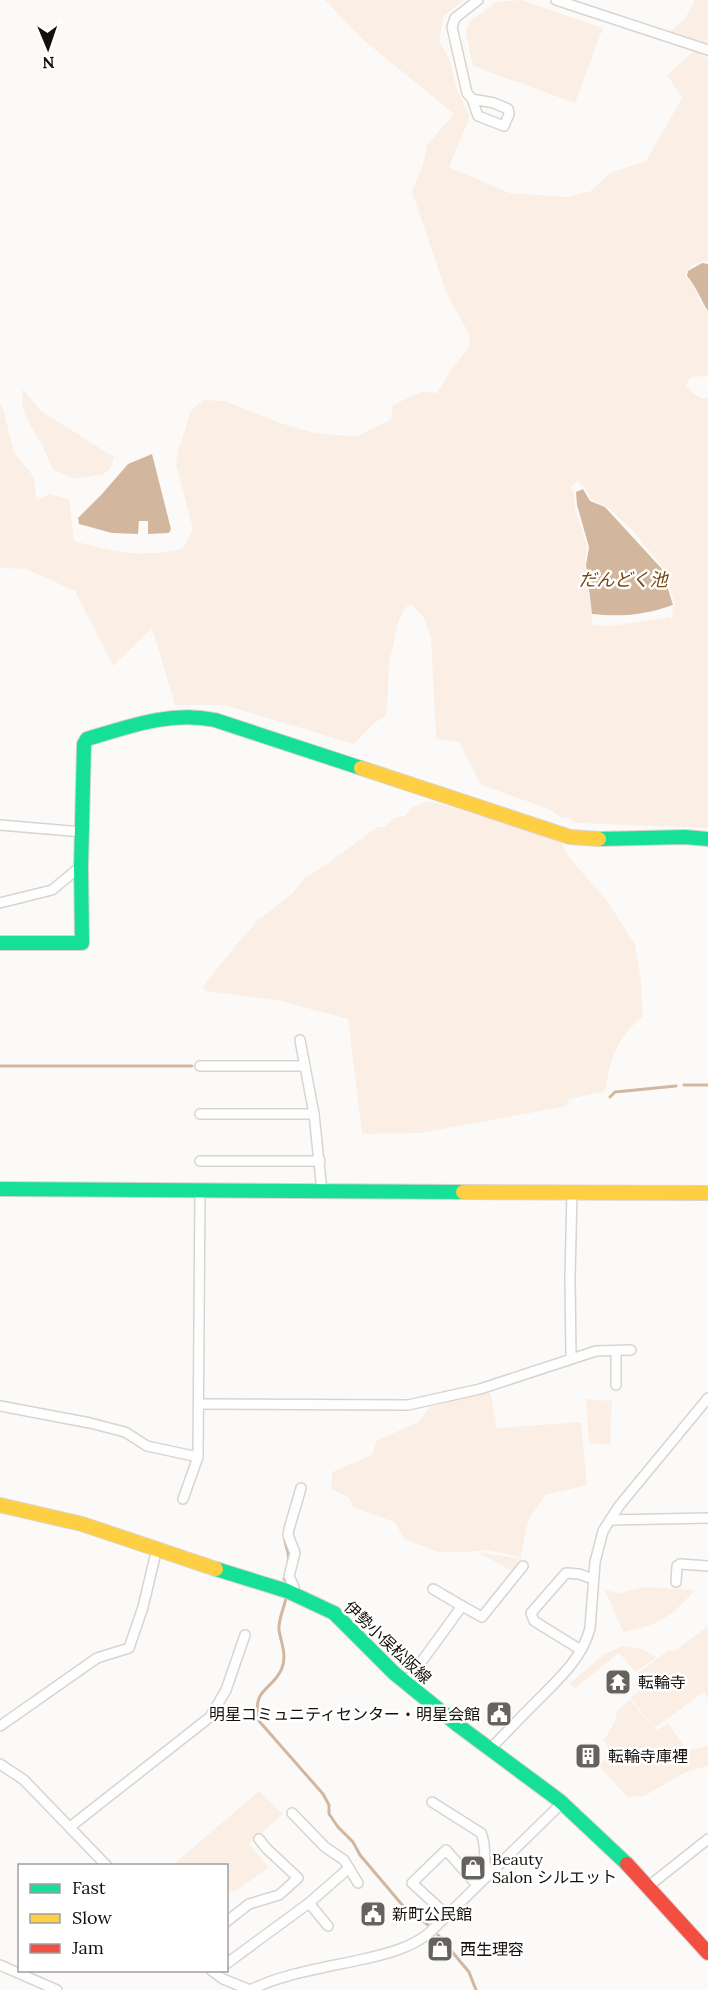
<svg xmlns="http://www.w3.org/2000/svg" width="708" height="1990" font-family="Lora,'Noto Sans JP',serif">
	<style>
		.green { fill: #fbefe5; fill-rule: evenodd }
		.water { fill: #d2b79e }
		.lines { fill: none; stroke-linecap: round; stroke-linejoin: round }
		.stream { stroke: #d2b79e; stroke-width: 3 }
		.street-casing { stroke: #d8d4cf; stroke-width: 12 }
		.fast-casing { stroke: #d8d4cf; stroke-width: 16 }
		.slow-casing { stroke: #d8d4cf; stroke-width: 16 }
		.jam-casing { stroke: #d8d4cf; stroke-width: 16 }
		.street { stroke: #fffefe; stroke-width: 9 }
		.fast { stroke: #16e098; stroke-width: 14 }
		.slow { stroke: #ffcf43; stroke-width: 14 }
		.jam { stroke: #f24e42; stroke-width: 14 }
		.labels { text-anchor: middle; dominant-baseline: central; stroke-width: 5; stroke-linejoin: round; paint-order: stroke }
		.street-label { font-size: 16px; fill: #15100b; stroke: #fff }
		.poi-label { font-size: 16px; fill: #15100b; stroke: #fff; text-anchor: start }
		.water-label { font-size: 18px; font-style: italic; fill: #77460b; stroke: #fff }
	</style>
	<rect width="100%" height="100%" fill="#fcfaf8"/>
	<g class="green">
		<path d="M325,0H464L444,16L439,40L450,61L457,89L470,117L449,167L510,193L567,197L591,191L610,173L646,161L682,98L667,75L694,51L708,58V261C698,260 688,267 685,276L695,286L699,299L708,313V376L691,377L686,385L694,394L703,399L708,396V828L575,823L569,818H562L549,809L481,785L459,742L436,739L431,639L424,618L412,605L407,606L399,619L389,663L387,714L371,726L354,744L224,705H175L152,628L113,666L75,591L26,569L0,568V404L3,408L14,452L33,476L37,500L49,494L69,499L74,541C112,552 144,558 182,549L193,530L176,464L178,451L191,411L203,400L225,401L280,423L315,433L337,435L356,436L391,420L393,405L423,391L437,393L452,368L469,347L470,336L446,292L412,192L423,165L427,145L454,114L361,38ZM577,481L584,487L592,500L606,506L633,531L663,568L675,605L671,608L673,614L672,620L669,617L611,626L593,625L585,565L587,546L575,508L574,493L571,487Z"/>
		<path d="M521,0L603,28L575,103L473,66L466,33L469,22L496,2Z"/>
		<path d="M694,0H708V49L665,33C680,27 689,15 694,0Z"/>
		<path d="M23,389L41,411L114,457L110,469L104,474L76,479L53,470C49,462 46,452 41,443C31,426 18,410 23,389Z"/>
		<path d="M429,801L560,839L569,857L607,901L635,944L641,981L643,1017C615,1038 611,1059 605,1091L569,1099L567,1106L421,1133L362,1134L348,1019L277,1000L205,991L203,987L235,946L257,921L292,894L303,879L326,865L377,827H384L394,818L405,816L413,807Z"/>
		<path d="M490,1391L497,1428L581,1422L587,1485L545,1495L528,1521L521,1557L488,1550L468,1552H438L405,1539L394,1522L354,1508L348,1497L331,1489L332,1472L372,1455L377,1440L417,1423L430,1407Z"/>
		<path d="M586,1399L612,1401L610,1445L589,1443Z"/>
		<path d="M478,1552L522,1559L512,1571Z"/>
		<path d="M645,1587L695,1590C668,1619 662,1624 623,1632L605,1590L619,1593Z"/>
		<path d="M708,1626V1698L704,1692L655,1728L630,1698L647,1685L637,1674L670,1649L673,1652Z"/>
		<path d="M622,1646L642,1649L656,1657L636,1672L619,1653L575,1688L570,1683L603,1655Z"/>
		<path d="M630,1700L656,1730L668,1723L687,1750L708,1746V1766L686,1772L644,1796L627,1797L600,1767V1764L612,1752L603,1741L614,1724L617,1711Z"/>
		<path d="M259,1791L283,1814L249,1844L269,1867L236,1891L227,1892L226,1866L179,1865L176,1862Z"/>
	</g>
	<g class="water">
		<path d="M702,263L708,264V311C700,299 697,287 687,276L688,271Z"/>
		<path d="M152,454L171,529L169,533L148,534V521H139L138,534L112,533L79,524L78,518L102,494L128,464Z"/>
		<path d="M583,489L590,501L605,507L662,569L673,605C644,615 623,617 592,614L586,565L589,547L577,505L576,492Z"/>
	</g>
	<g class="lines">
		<g class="stream">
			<path d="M0,1066H192"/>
			<path d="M684,1085H708"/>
			<path d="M610,1097L615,1092L676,1086"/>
			<path d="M285,1535C283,1546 291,1550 288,1563"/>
			<path d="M286,1572L284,1579L289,1585"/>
			<path d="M286,1598C284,1608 278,1620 279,1630C281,1642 287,1655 282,1668C273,1691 251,1687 259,1721L323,1794L329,1805V1814L338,1827L353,1842L360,1855L404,1907L428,1925"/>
			<path d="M438,1935L469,1972L476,1990"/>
		</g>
		<g class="street-casing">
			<g id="street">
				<path d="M556,0L708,50"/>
				<path d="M472,99L494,103L508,109L509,114L504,126L478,116L472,99L467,93L452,27L455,18L478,0"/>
				<path d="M0,825L82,832"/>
				<path d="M0,903L52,890L81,866"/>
				<path d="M300,1040L314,1114L322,1191"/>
				<path d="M200,1066H305"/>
				<path d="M200,1114H314"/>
				<path d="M200,1161H320"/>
				<path d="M616,1351V1385"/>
				<path d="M571,1358L570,1278L572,1192"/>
				<path d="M199,1404L408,1405L480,1389L596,1351L631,1350"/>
				<path d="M0,1406L90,1423L125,1432L147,1446L198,1457"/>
				<path d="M183,1499L198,1457L200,1190"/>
				<path d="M610,1520L708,1518"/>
				<path d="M676,1582L677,1566L680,1564L708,1566"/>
				<path d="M433,1589L462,1606"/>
				<path d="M292,1594L294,1587L289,1576L295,1553L288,1535L289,1529L301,1488"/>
				<path d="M581,1650L534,1621L531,1613L566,1573L579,1574L593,1579"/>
				<path d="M406,1683L462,1606L482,1617L523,1566"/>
				<path d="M0,1726L97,1658L129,1648L143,1607L157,1548"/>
				<path d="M490,1749C503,1736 516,1722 529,1709C552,1685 582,1661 590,1628L595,1562L603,1531L619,1506L708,1398"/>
				<path d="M0,1764L24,1780L107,1866"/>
				<path d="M432,1802L481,1833C487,1845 483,1862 487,1875"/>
				<path d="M292,1813L325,1847L344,1860L358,1883"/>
				<path d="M70,1827L210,1717L226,1690L245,1635"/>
				<path d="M650,1885L708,1839"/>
				<path d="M309,1903L328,1926"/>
				<path d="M447,1915L412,1883L446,1850L477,1885"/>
				<path d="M226,1922L249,1904L279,1895L298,1878L266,1848L259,1839"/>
				<path d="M226,1964L309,1903L349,1868"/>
				<path d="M0,1965L57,1990"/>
				<path d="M211,1970L223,1979L250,1990"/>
				<path d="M250,1990C285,1973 327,1967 364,1959C386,1954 411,1948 429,1933L562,1803"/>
			</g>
		</g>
		<g class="fast-casing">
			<g id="fast">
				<path d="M599,839L685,837L708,839"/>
				<path d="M0,943H82L81,866L84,744L87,739C130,726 170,711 215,720L361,768"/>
				<path d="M0,1189L463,1192"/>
				<path d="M216,1569L287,1591L334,1613L394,1673L459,1726L560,1801L627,1864"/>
			</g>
		</g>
		<g class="slow-casing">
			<g id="slow">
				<path d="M361,768L570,837L599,839"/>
				<path d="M463,1192L708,1193"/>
				<path d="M0,1505L82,1524L216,1569"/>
			</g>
		</g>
		<g class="jam-casing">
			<path id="jam" d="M627,1864L708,1953"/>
		</g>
		<use href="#street" class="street"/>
		<use href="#fast" class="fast"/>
		<use href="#slow" class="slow"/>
		<use href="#jam" class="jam"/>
	</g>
	<defs>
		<g id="temple-square" transform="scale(1.35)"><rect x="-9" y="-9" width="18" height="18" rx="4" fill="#66625e" stroke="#fff"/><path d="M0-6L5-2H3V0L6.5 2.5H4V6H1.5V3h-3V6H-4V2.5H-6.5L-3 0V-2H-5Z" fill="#fff"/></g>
		<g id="civic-square" transform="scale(1.35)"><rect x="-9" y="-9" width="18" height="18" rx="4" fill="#66625e" stroke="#fff"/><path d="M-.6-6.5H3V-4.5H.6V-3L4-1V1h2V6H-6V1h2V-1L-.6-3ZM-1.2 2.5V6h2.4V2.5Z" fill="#fff"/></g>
		<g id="building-square" transform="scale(1.35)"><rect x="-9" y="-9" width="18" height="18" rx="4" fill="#66625e" stroke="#fff"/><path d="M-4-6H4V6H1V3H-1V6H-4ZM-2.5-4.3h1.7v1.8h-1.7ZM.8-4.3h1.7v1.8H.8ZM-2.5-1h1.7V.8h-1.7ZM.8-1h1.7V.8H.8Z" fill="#fff"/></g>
		<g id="shop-square" transform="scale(1.35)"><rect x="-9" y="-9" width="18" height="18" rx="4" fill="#66625e" stroke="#fff"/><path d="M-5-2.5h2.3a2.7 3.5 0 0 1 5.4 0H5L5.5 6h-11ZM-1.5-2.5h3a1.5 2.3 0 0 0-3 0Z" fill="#fff"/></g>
	</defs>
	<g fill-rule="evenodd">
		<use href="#temple-square" x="618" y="1682"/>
		<use href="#civic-square" x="499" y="1714"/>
		<use href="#building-square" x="588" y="1756"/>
		<use href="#shop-square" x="473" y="1868"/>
		<use href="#civic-square" x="373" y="1914"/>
		<use href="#shop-square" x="440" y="1949"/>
	</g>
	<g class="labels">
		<g class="street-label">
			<text transform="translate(388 1642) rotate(43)">伊勢小俣松阪線</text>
		</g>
		<g class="poi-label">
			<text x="638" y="1682">転輪寺</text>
			<text x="480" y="1714" text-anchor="end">明星コミュニティセンター・明星会館</text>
			<text x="608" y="1756">転輪寺庫裡</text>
			<text x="492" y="1859">Beauty<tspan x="492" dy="18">Salon シルエット</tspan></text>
			<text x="392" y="1914">新町公民館</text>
			<text x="460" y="1949">西生理容</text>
		</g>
		<g class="water-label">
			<text x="623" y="579">だんどく池</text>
		</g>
	</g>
	<rect x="18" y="1864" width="210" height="108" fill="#ffffff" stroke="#a19f9d" stroke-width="1.5"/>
	<rect x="30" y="1884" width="30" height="9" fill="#16e098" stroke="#a19f9d" stroke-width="1.5"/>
	<text x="72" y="1894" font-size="18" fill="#15100b">Fast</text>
	<rect x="30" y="1914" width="30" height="9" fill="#ffcf43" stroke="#a19f9d" stroke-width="1.5"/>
	<text x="72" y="1924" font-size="18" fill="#15100b">Slow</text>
	<rect x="30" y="1944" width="30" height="9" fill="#f24e42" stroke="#a19f9d" stroke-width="1.5"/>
	<text x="72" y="1954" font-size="18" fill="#15100b">Jam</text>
	<g transform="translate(48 48) rotate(178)" stroke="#ffffff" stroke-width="4.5" paint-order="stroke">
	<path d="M0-4.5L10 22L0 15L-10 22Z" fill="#15100b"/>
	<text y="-9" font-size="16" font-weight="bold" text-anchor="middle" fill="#15100b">N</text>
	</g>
</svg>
